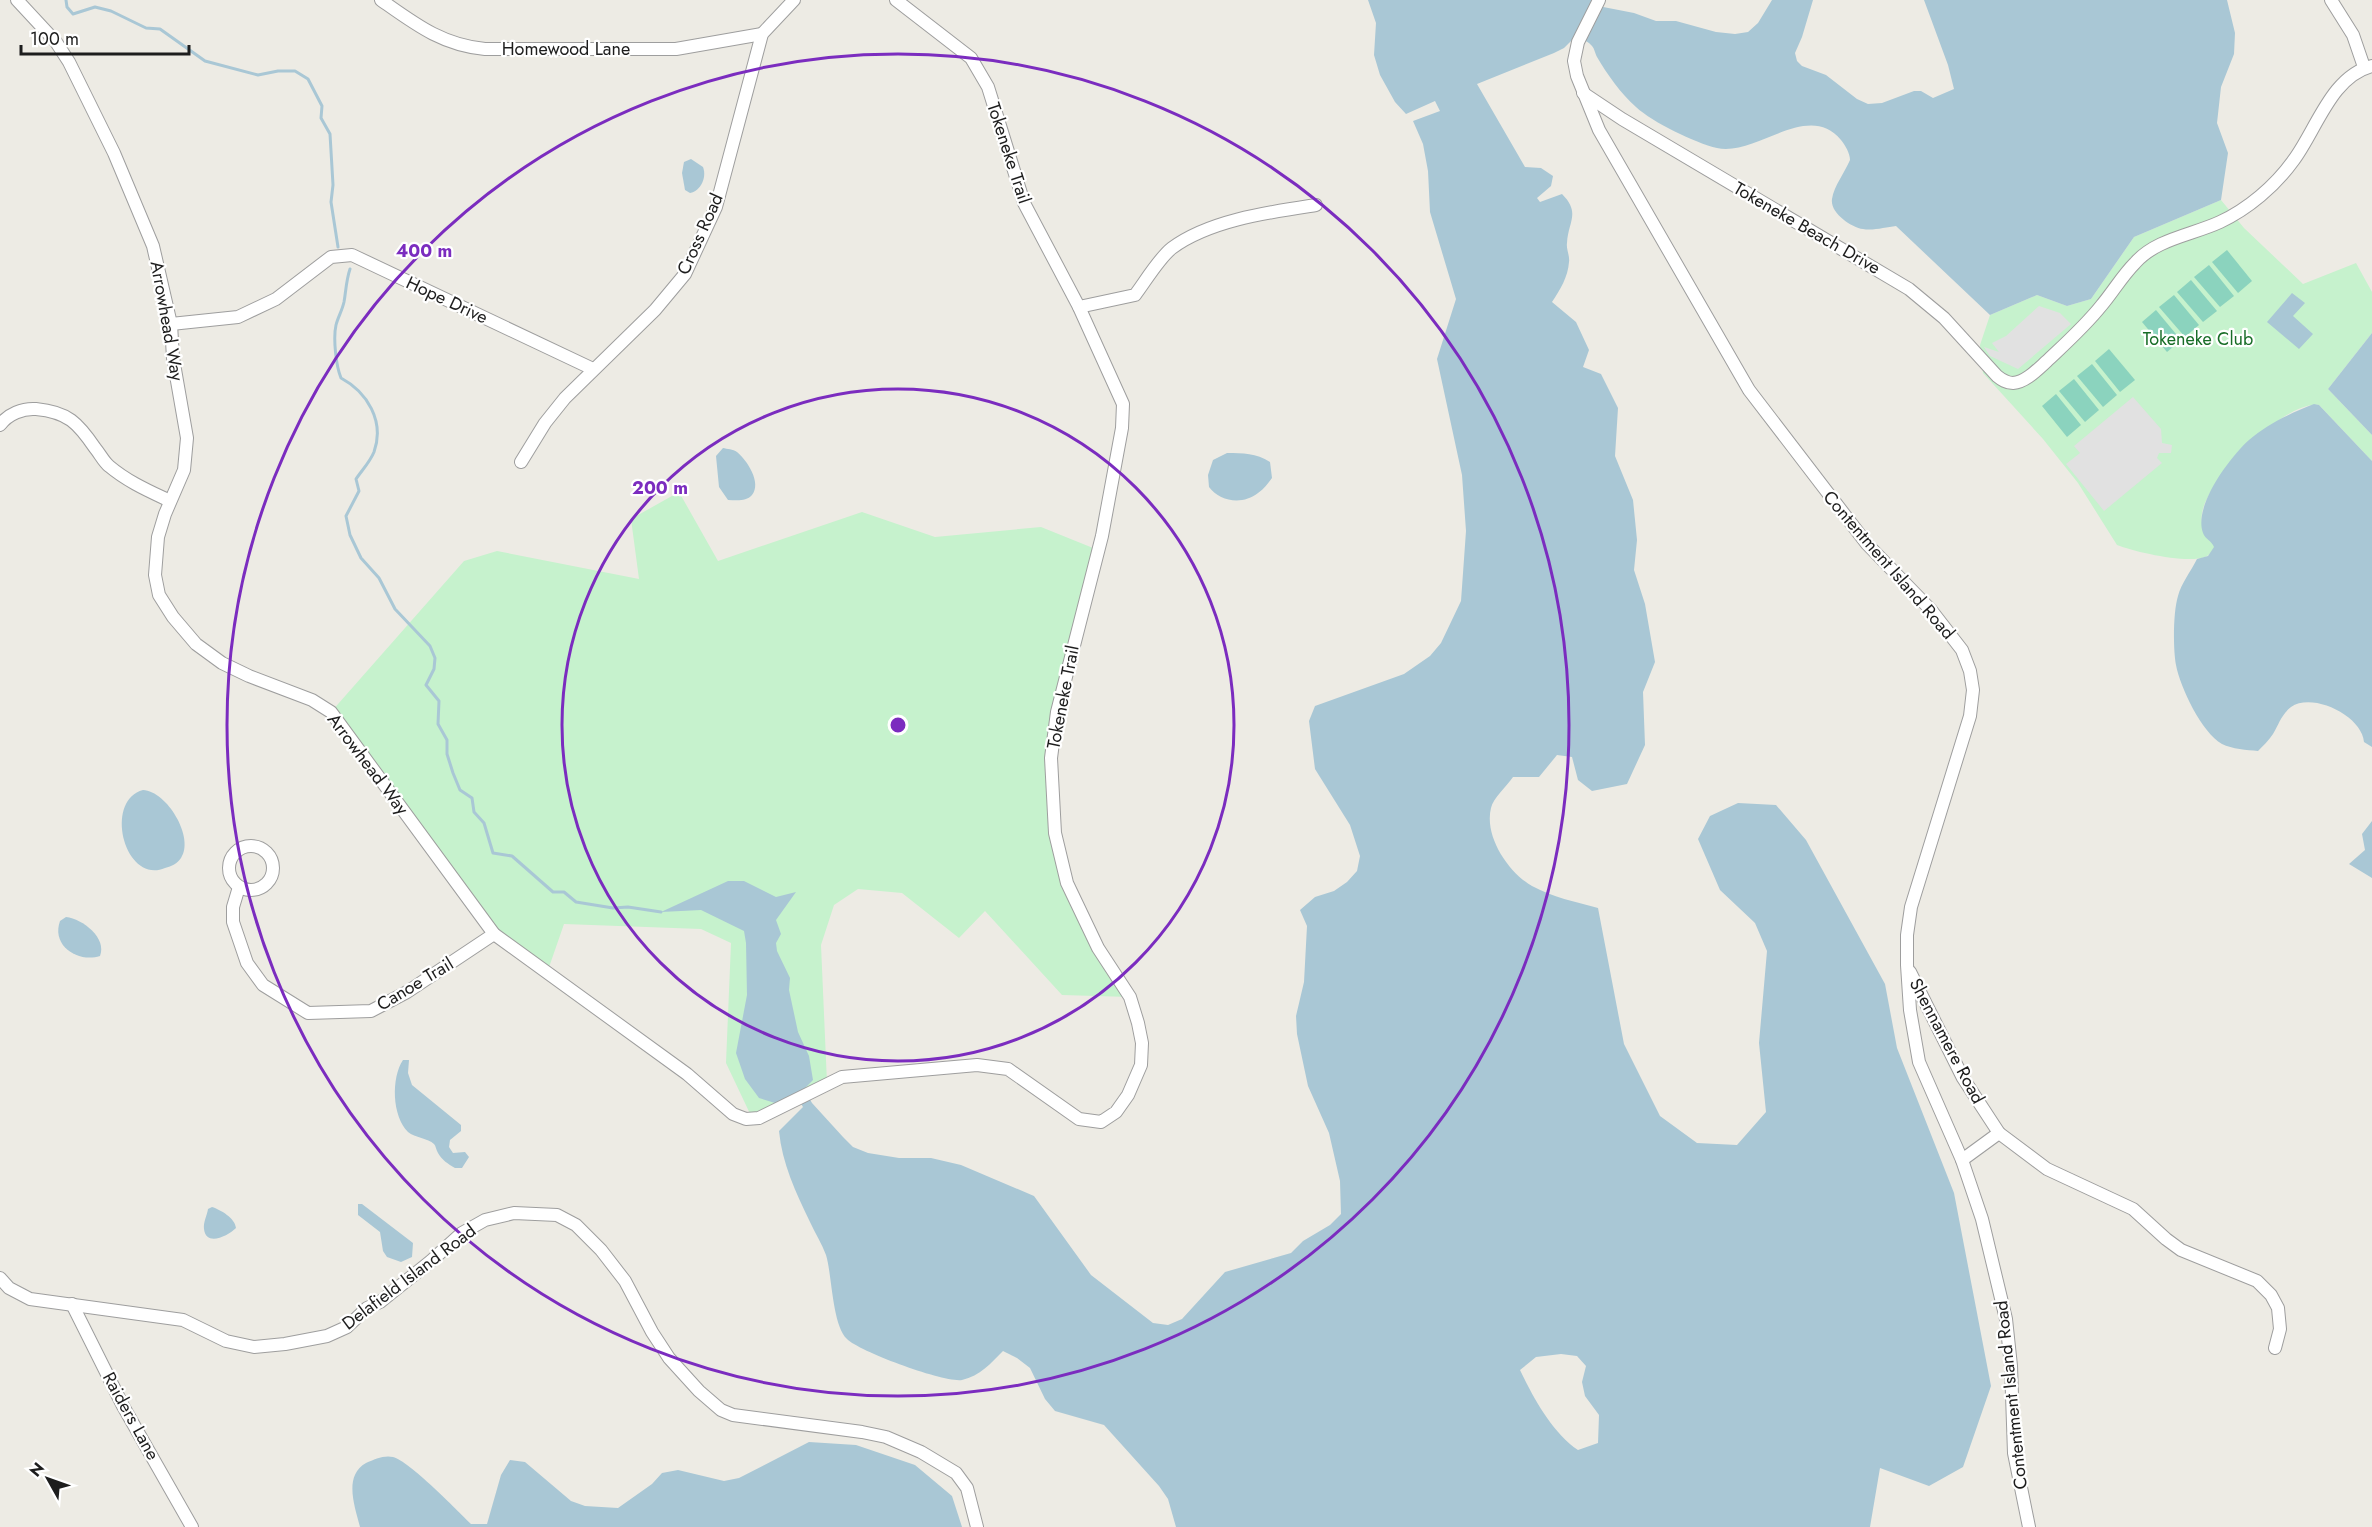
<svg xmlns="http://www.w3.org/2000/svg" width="2372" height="1527" font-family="Jost,sans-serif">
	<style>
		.park { fill: #c6f2cd }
		.pitch { fill: #8bd3be }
		.parking { fill: #e1e1e1 }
		.water { fill: #a9c7d5; fill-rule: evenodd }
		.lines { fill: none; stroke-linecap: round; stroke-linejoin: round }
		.stream { stroke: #a9c7d5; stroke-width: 3 }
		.minor-casing { stroke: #9e9e9e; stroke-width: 14 }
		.minor { stroke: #fff; stroke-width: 12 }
		.ring { fill: none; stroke: #7b2cbf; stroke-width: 3 }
		.labels { text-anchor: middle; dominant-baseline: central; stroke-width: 4.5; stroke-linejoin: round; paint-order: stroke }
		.street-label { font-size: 18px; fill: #1d1d1d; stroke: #fff }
		.park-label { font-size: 18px; fill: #186d27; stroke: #fff }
		.centre { fill: #7b2cbf; stroke: #fff; stroke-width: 3 }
		.ring-label { font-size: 18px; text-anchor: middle; font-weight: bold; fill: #7b2cbf; stroke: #fff; stroke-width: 4.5; stroke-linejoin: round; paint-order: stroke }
	</style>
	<rect width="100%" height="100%" fill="#edebe4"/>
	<g class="park">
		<path d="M2221,200L2244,228L2303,284L2356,263L2372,292V333L2328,389L2372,435V461L2319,405C2284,400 2211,478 2203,509C2198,527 2207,534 2215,547C2212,551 2210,555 2205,557C2187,564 2135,552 2117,545L2078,483L2043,439L1983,373L1980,345L1990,315L2037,295L2067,306L2091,299L2134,237Z"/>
		<path d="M679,492L718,561L862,512L935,537L1041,527L1098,550L1051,758L1067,883L1130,997L1062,995L985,911L959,938L902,893L858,889L834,905L821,945L827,1083L753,1120L726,1063L731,943L701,929L564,924L547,973L494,934L331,712L464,561L497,551L639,579L631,519Z"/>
	</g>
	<g class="pitch">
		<path d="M2227,250L2252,281L2238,293L2212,262Z"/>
		<path d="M2209,265L2234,296L2220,307L2194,277Z"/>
		<path d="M2191,280L2217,311L2203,322L2177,292Z"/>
		<path d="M2174,295L2199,325L2185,337L2159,307Z"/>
		<path d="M2156,310L2181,340L2167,352L2142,322Z"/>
		<path d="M2109,349L2135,380L2120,392L2095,361Z"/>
		<path d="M2092,364L2117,395L2103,407L2077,376Z"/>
		<path d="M2074,379L2099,410L2085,422L2059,391Z"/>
		<path d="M2056,394L2081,425L2067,437L2042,406Z"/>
	</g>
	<g class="parking">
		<path d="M2039,306L2060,313L2071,324L2018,369L1990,356L1984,347L1999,352L1992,343L2006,336Z"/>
		<path d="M2133,397L2161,429L2162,443L2172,445L2171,453H2159L2157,458L2162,463L2104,511L2066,464L2080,453L2074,446Z"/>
	</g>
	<g class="water">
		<path d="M1368,0H1594L1593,5L1634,13L1656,21H1676L1716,32L1735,34L1748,32L1758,23L1772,0H1813L1802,37L1795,53L1797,61L1802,66L1826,75L1857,99L1868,104L1882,103L1914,91H1921L1933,98L1954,89L1948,65L1924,0H2227L2235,33L2234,54L2221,87L2217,123L2228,153L2221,200L2134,237L2091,299L2067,306L2037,295L1990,315L1896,226C1886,227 1873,231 1863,229C1851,227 1830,213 1832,199C1834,186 1845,172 1850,160C1850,153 1845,145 1841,140C1808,100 1755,157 1717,148C1695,143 1652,122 1636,107C1621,94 1607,74 1597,57C1595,53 1594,47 1591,45C1587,40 1580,39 1574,38L1564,48L1554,53L1477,84L1525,167L1541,168L1553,176L1551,186L1537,198L1540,202L1562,194C1581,213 1568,222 1567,243C1566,249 1570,256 1569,262C1568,277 1560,290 1552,302L1576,322L1589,350L1583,367L1601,374L1618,408L1615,456L1633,500L1637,540L1634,570L1645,604L1655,662L1643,692L1645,745L1627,784L1592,791L1578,780L1572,757L1557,755L1539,777H1513C1507,786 1493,798 1491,808C1484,836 1508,872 1532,886C1552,897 1576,902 1598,908L1624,1044L1660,1116L1697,1143L1737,1145L1766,1112L1759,1043L1767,951L1755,923L1720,890L1698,839L1710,816L1738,803L1776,805L1806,840L1885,984L1897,1048L1954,1193L1991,1386L1963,1467L1929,1486L1880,1468L1870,1527H1176L1168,1499L1159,1486L1104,1425L1055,1411L1045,1399L1030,1368L1017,1358L1003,1351C991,1363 980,1376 962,1380C945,1383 860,1352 847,1339C832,1325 832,1274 826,1255C822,1244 815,1233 810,1222C796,1193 782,1163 779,1131L803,1107L795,1093L775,1103L759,1098L745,1079L736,1053L747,995L746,943L744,931L701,910L661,912L728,881H744L776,897L796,892L776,920L781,934L776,943L777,951L790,978L789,990L798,1032L809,1056L813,1080L804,1089L812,1103L843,1137L853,1147L868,1153L899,1158H931L961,1165L1034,1196L1091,1275L1153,1323L1168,1325L1182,1319L1225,1272L1291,1253L1303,1241L1330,1225L1341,1214L1340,1181L1329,1133L1308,1086L1297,1034L1296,1016L1304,982L1307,926L1300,910L1315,897L1334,891L1347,882L1357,871L1360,856L1350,825L1315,769L1309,721L1315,706L1404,674L1430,656L1441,643L1461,601L1466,531L1462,475L1437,359L1456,299L1430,212L1428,171L1423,144L1413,121L1440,111L1435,101L1406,114L1395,102L1380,75L1374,55L1376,23ZM1561,1354L1577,1356L1586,1366L1582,1382L1585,1396L1599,1415L1598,1443L1578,1450C1552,1432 1534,1399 1520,1370L1536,1357Z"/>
		<path d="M691,159L703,167C707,177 701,191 690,193L685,190L682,173L684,162Z"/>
		<path d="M2292,293L2305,303L2293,316L2313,334L2299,349L2267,322Z"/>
		<path d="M2372,333V435L2328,389Z"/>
		<path d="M2314,404L2319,405L2372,461V747L2364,742C2362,716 2313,692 2291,707C2281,715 2279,724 2273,734C2269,740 2263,746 2258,751C2247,750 2232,749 2222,744C2202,733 2180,687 2176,665C2173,649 2173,612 2178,596C2181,584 2191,571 2197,559L2208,556L2214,547C2212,541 2205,539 2203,533C2193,506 2230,457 2249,440C2267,424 2291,413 2314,404Z"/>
		<path d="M723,448C727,449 733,449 737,452C747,460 762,483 752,495C746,502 736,500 728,500L719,487L716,456Z"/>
		<path d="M1227,453C1243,453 1256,453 1270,462L1272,478C1268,483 1264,489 1258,493C1243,505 1220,502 1209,487L1208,475L1213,460Z"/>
		<path d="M143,790C167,791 195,838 181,858C177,864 172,866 165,868C125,885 103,801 143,790Z"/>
		<path d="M2372,821V878L2349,864L2365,850L2362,834Z"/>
		<path d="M66,917C83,919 107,938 100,956C78,963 51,946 60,921Z"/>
		<path d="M403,1060H409L408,1073L412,1085L461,1125V1131L450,1140L449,1147L453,1153L465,1152L469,1157L462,1168H455C448,1164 442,1160 438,1153C436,1150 436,1146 434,1144C428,1138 415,1138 408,1132C392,1116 391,1078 403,1060Z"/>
		<path d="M358,1204H362L413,1243L412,1257L401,1262L387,1257L383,1251L380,1232L358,1215Z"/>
		<path d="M212,1207C221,1210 235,1218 236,1228C228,1236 206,1247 204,1229C203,1222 207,1216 208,1209Z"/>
		<path d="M809,1442L856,1445L915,1465L952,1496L962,1527H360C355,1507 343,1476 366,1463C375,1459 384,1455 393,1457C409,1461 457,1510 471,1524H487L501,1475L510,1460L525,1462L571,1501L585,1506L618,1508L652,1484L662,1473L678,1470L724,1481L739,1478Z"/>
	</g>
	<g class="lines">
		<g class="stream">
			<path d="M66,0L67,7L73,14L95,7L111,11L146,28L160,29L205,61L258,75L278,71H295L308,79L322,106L321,118L330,134L333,185L331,202L338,247"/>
			<path d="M350,269C346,281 346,291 344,302C342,311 338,317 336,325C333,338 336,366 341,378C367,392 385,421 374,452C370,462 362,470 356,479L359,491L346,516L350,535L361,558L379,578L395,609L430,646L435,658L434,669L426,685L439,701L438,724L447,740V754L453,773L460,790L472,798L474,812L484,823L493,853L512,856L553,892H564L576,902L613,908L628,907L661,912"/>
		</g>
		<g class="minor-casing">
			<g id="minor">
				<path d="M17,0L56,42L69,62L114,153L153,246L171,324L173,358L187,438L184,470L165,514L158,537L155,575L159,595L173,617L196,644L222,663L249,676L312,700L331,712L494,934L687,1074L733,1114L746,1119L759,1118L842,1077L977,1065L1008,1069L1079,1119L1101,1122L1116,1112L1128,1095L1141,1065L1142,1043L1138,1023L1130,997L1098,948L1067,883L1055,833L1051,758L1057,712L1102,536L1122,428L1123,404L1079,307L1024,203L988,87L971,58L896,0"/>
				<path d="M381,0C415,24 442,45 485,49H676L762,34"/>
				<path d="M1599,0L1578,42L1574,61L1577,76L1599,130L1749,390L1867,544L1931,610L1962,650L1970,671L1973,690L1970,716L1911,907L1907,935V965L1910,1010L1919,1062L1962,1160L1982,1219L2006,1319L2011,1366L2014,1453L2029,1527"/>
				<path d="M2331,0L2353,35L2364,67"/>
				<path d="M1583,93L1622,119L1909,289L1944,318L1997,376C2002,380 2006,383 2013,383C2026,382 2038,369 2047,361C2066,343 2085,326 2101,306C2113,292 2122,276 2135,263C2156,239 2192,235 2220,222C2248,209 2275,186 2293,161C2316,131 2331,76 2372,66"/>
				<path d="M1079,307L1135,295C1145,282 1159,258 1172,248C1210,220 1270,212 1316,205"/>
				<path d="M171,324L238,317L276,299L331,257L352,255L593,369"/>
				<path d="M0,425C8,414 23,408 36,409C68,412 78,423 95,448C100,454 104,462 109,466C128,482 149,491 170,501"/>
				<path d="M521,462L545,423L565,398L655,310L685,274L716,207L762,34L794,0"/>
				<circle cx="251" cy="868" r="22"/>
				<path d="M239,887L233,907V922L247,963L263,985L308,1013L371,1011L407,992L494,934"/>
				<path d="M1910,972L1963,1078L1999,1133L2047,1169L2133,1209L2166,1239L2181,1250L2257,1281L2271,1295L2278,1308L2280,1329L2275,1348"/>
				<path d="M1962,1160L1999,1133"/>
				<path d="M0,1278L9,1288L30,1299L183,1320L226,1341L254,1347L285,1344L327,1336L347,1327L367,1308L380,1302L431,1261L462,1233L485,1220L514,1213L557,1215L576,1225L601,1250L625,1281L652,1332L669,1358L699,1391L721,1410L733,1415L862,1432L886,1437L921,1452L956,1473L967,1488L977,1527"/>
				<path d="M72,1304L123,1406L192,1527"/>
			</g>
		</g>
		<use href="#minor" class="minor"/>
	</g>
	<g class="ring">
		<circle cx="898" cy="725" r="336"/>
		<circle cx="898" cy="725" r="671"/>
	</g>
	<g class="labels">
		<g class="street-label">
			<text x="566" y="49">Homewood Lane</text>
			<text transform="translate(1009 153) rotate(72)">Tokeneke Trail</text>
			<text transform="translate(1807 228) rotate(30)">Tokeneke Beach Drive</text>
			<text transform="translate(700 234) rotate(-66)">Cross Road</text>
			<text transform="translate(447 300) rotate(25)">Hope Drive</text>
			<text transform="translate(167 321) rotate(80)">Arrowhead Way</text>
			<text transform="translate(1889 565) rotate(49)">Contentment Island Road</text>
			<text transform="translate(1063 697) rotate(-79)">Tokeneke Trail</text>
			<text transform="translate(368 764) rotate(53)">Arrowhead Way</text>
			<text transform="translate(415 984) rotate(-31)">Canoe Trail</text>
			<text transform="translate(1947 1041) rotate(62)">Shennamere Road</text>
			<text transform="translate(409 1277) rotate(-37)">Delafield Island Road</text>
			<text transform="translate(2011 1395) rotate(-96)">Contentment Island Road</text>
			<text transform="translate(131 1416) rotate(61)">Raiders Lane</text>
		</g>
		<g class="park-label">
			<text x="2198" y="339">Tokeneke Club</text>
		</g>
	</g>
	<circle cx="898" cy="725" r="9" class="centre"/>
	<g class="ring-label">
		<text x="424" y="257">400 m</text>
		<text x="660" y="494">200 m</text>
	</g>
	<g transform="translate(48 1479) rotate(310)" stroke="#ffffff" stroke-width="4.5" paint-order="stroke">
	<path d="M0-4.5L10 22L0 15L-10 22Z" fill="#1d1d1d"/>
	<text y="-9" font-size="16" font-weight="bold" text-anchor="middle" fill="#1d1d1d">N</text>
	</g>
	<path d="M21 45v9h168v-9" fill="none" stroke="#1d1d1d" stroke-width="3"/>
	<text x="30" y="45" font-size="18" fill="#1d1d1d" stroke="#ffffff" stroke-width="4.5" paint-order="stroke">100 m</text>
</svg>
